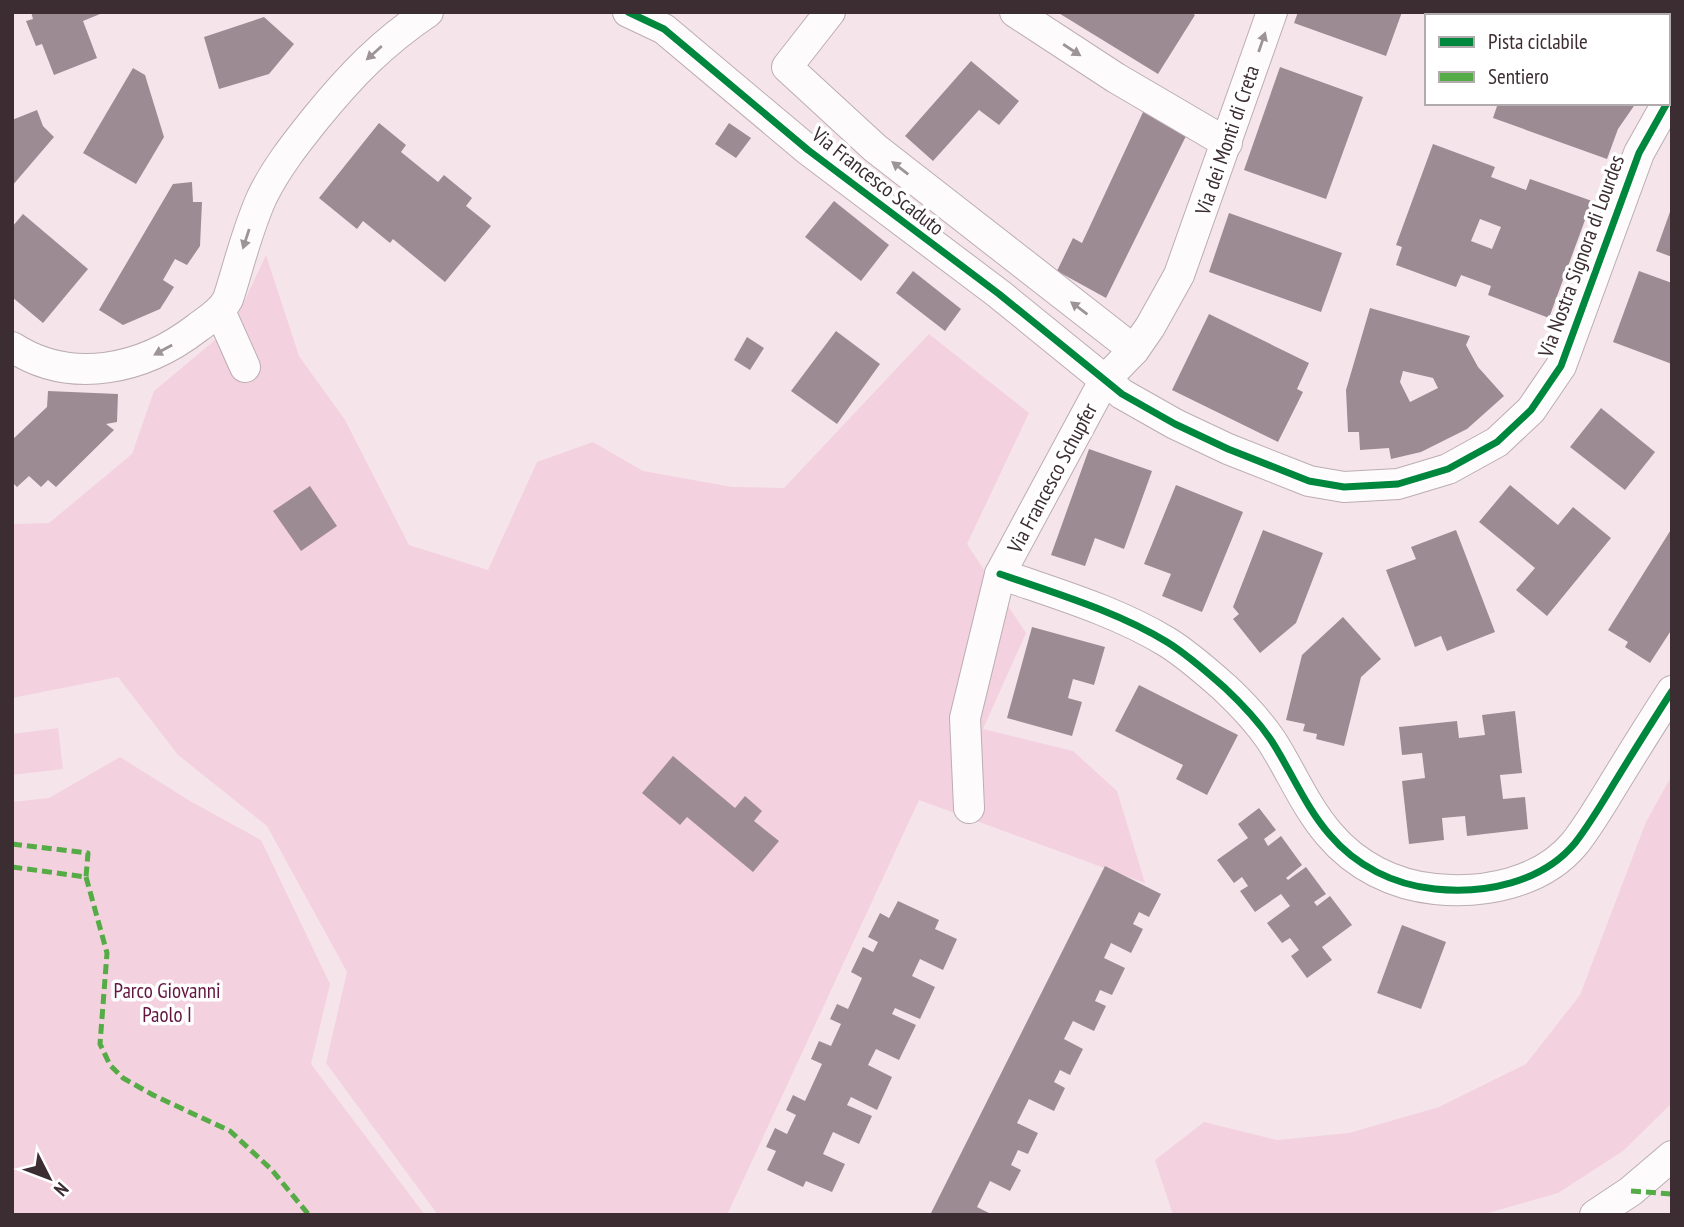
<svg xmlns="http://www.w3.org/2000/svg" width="1684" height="1227" font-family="'PT Sans Narrow',sans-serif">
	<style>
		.green { fill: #f4d1df }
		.building { fill: #9d8b93; fill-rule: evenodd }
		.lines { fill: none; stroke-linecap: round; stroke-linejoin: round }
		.minor-casing { stroke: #bbadb3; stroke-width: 32 }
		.minor { stroke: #fefbfc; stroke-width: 30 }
		.quiet { stroke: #55ab45; stroke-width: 5; stroke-dasharray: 10 5; stroke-linecap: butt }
		.cycleway-casing { stroke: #fff; stroke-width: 11 }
		.cycleway { stroke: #00873e; stroke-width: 7 }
		.oneway { fill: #9c9497 }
		.labels { text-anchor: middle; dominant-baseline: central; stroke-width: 7; stroke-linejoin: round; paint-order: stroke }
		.street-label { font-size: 21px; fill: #3b2d32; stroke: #fff }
		.park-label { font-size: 21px; fill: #621640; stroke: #fff }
	</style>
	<rect width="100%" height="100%" fill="#f5e5eb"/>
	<g class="green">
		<path d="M266,255L299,356L345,420L409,545L488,570L537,462L593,442L643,471L732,487L784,488L929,334L1029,413L967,544L1026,633L983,729L1073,751L1117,791L1145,883L919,800L727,1215H438L326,1063L347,972L267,826L178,755L118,677L12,698V524L49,523L132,454L154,391L233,325Z"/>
		<path d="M58,728L63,769L12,775V734Z"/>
		<path d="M120,757L190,801L261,840L330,984L311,1064L425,1215H12V802L49,798Z"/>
		<path d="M1672,775V1103L1623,1151L1558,1193L1481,1215H1173L1155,1160L1204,1122L1277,1140L1349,1133L1439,1107L1526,1064L1580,995L1646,822Z"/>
	</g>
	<g class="building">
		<path d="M31,12H105L83,21L97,58L54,75L42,44L36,46L26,21L33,19Z"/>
		<path d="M1057,12H1190L1195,15L1158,74Z"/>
		<path d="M1298,12H1402L1386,56L1294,23Z"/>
		<path d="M1655,12H1672V30L1668,27V16H1658Z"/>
		<path d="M264,17L294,44L269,74L219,89L204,37Z"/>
		<path d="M971,61L1019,101L999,125L979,110L933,161L905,136Z"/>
		<path d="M1280,67L1363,97L1326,199L1244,170Z"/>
		<path d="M133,68L145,75L164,137L136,184L83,153Z"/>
		<path d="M1498,103H1636L1618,129L1607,159L1493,118Z"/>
		<path d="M37,110L43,126L54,137L12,186V120Z"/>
		<path d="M1144,110L1187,134L1106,298L1057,271L1073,238L1082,243Z"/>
		<path d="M379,123L406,145L401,152L438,182L444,175L472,198L466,206L491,226L445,282L393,239L390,243L363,221L357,229L319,198Z"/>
		<path d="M729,123L751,138L736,158L715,144Z"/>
		<path d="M1433,144L1495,167L1491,177L1526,190L1530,179L1592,201L1549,318L1488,295L1491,286L1461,275L1456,287L1396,265L1402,247L1396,245ZM1480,219L1501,227L1492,249L1471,241Z"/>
		<path d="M192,182L193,202H202L200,246L187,265L175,259L163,280L174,287L160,309L123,325L99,310L173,184Z"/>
		<path d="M834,201L889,245L861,281L805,237Z"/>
		<path d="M1671,209H1672V257L1656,251Z"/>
		<path d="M1229,213L1342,253L1321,312L1209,272Z"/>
		<path d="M23,214L88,269L43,323L12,297V227Z"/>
		<path d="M913,271L961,309L945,331L896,293Z"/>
		<path d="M1639,271L1672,283V364L1613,342Z"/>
		<path d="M1370,308L1470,336L1466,345L1478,367L1504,396L1467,429L1421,452L1391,459L1389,448L1360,450L1359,432H1348L1346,390ZM1403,371L1433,378L1438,388L1410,402L1400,382Z"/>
		<path d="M1209,314L1309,363L1297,389L1303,392L1278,442L1172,390Z"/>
		<path d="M836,331L880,364L837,424L791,391Z"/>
		<path d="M747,337L764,348L750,370L734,360Z"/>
		<path d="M48,391L118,394L117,422L106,424L114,430L56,487L48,480L41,487L29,476L17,487L12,482V440L47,407Z"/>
		<path d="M1601,408L1655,452L1625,490L1570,447Z"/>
		<path d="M1089,449L1152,471L1124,549L1095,538L1085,566L1051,555Z"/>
		<path d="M1176,485L1243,512L1202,612L1162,596L1171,574L1144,564Z"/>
		<path d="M1510,485L1558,525L1573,507L1611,538L1547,616L1516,590L1535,568L1479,522Z"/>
		<path d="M310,486L337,526L301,551L273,511Z"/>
		<path d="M1672,528V629L1650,663L1625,647L1628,642L1608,630Z"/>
		<path d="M1263,530L1323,553L1296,623L1260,653L1233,619L1239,614L1233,607Z"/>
		<path d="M1456,530L1495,632L1447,651L1441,636L1415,647L1386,570L1416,559L1411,547Z"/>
		<path d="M1343,617L1381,659L1361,677L1344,746L1316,739L1317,734L1303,731L1305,724L1286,720L1302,655Z"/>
		<path d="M1032,627L1105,647L1094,685L1073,679L1068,698L1082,702L1072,736L1007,718Z"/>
		<path d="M1139,685L1238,735L1207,795L1176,779L1183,765L1115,731Z"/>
		<path d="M1515,711L1522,773L1500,775L1503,799L1525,797L1528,829L1467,836L1465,816L1442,818L1444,840L1409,844L1402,781L1425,778L1422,753L1402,755L1399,727L1457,721L1459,738L1485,735L1482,715Z"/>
		<path d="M673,756L735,808L745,796L762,811L754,821L779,841L753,872L687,817L680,825L642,793Z"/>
		<path d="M1259,808L1276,830L1264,839L1268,846L1281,836L1302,865L1286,878L1288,880L1306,867L1326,894L1314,902L1317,906L1330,896L1352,925L1322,947L1332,960L1307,978L1291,956L1299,950L1290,938L1282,943L1267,923L1290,906L1281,894L1255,912L1240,891L1248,886L1242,877L1234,883L1217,860L1248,838L1238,824Z"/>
		<path d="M1105,866L1161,894L1149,917L1139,912L1133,924L1143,929L1131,953L1111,943L1104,958L1125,968L1112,995L1100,990L1095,1001L1106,1006L1094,1031L1073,1021L1064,1039L1083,1049L1070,1075L1060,1070L1054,1082L1065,1088L1054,1111L1029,1099L1017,1123L1038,1133L1028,1154L1018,1150L1011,1165L1021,1170L1010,1191L990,1181L977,1207L993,1215H930Z"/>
		<path d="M898,901L939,920L935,929L957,939L943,970L920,959L912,976L935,987L920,1019L895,1008L892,1014L916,1025L899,1060L876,1049L868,1065L892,1077L877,1110L851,1097L847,1105L872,1116L859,1144L833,1132L823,1154L845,1164L832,1192L806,1181L803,1187L767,1170L776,1151L766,1147L775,1128L787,1134L796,1115L786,1110L793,1095L805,1101L822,1064L811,1059L819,1041L831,1046L841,1024L830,1019L837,1004L848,1009L862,978L851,972L863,947L873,952L878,942L868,937L880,913L889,918Z"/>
		<path d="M1402,925L1446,942L1421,1009L1377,993Z"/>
	</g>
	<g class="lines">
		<g class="minor-casing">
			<g id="minor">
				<path d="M628,12L664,29L808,150L999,294L1122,394L1175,424L1228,449L1309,481L1344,487L1398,484L1448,469L1497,442L1531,410L1561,366L1639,153L1667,103"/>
				<path d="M830,12L787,67L875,148L1134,350"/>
				<path d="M1015,12L1116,78L1227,143"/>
				<path d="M220,311L245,367"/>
				<path d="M12,347C72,386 144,369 197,328C209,319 221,312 228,299C239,265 247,230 262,197C276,168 296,143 316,118C351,75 382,43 428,12"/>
				<path d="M1000,574C1057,594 1116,611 1167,642C1188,655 1207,672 1225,688C1242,704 1258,721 1271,740C1291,771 1305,806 1329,834C1356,866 1394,885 1435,889C1484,894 1542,883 1575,843C1589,825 1601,805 1613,785C1632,754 1652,722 1672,691"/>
				<path d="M969,808L965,718L1000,574L1104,381L1134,350L1150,327L1179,275L1272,12"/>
				<path d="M1595,1215L1631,1191L1672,1156"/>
			</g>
		</g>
		<use href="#minor" class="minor"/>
		<g class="quiet">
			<path d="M12,844L88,853L86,877L12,867"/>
			<path d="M86,877L107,953L100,1044L110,1065L123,1078L153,1095L230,1131L271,1169L309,1215"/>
			<path d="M1631,1191L1672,1194"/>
		</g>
		<g class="cycleway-casing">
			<g id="cycleway">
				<path d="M628,12L664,29L808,150L999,294L1122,394L1175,424L1228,449L1309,481L1344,487L1398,484L1448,469L1497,442L1531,410L1561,366L1639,153L1667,103"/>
				<path d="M1000,574C1057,594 1116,611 1167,642C1188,655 1207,672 1225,688C1242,704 1258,721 1271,740C1291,771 1305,806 1329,834C1356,866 1394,885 1435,889C1484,894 1542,883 1575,843C1589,825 1601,805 1613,785C1632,754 1652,722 1672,691"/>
			</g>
		</g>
		<use href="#cycleway" class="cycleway"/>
	</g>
	<defs><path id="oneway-solid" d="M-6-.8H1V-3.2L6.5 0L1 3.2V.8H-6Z" transform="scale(1.75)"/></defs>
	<g class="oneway">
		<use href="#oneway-solid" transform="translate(1262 42) rotate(-71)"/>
		<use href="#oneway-solid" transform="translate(1072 50) rotate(33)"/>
		<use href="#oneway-solid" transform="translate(374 53) rotate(138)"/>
		<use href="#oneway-solid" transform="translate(900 168) rotate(-142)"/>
		<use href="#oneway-solid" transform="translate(246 239) rotate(108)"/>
		<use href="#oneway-solid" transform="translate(1079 308) rotate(-143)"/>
		<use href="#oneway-solid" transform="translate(163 350) rotate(151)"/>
	</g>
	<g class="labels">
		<g class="street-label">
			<text transform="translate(1227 140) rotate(-71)">Via dei Monti di Creta</text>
			<text transform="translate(878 181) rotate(38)">Via Francesco Scaduto</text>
			<text transform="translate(1581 256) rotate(-70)">Via Nostra Signora di Lourdes</text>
			<text transform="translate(1052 478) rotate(-62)">Via Francesco Schupfer</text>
		</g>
		<g class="park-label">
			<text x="167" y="990">Parco Giovanni<tspan x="167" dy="24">Paolo I</tspan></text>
		</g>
	</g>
	<rect width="1684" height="1227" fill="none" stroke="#3b2d32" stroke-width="28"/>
	<rect x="1425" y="14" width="245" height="91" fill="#ffffff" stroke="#b1abad" stroke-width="2"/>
	<rect x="1439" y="37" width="35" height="10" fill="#00873e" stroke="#b1abad" stroke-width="2"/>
	<text x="1488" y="49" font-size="21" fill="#3b2d32">Pista ciclabile</text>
	<rect x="1439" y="72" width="35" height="10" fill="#55ab45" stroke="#b1abad" stroke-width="2"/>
	<text x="1488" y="84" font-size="21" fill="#3b2d32">Sentiero</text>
	<g transform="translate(49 1178) rotate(132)" stroke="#ffffff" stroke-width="5" paint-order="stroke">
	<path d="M0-5L12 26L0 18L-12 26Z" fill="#3b2d32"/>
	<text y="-10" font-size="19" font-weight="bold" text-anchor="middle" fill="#3b2d32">N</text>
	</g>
</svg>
